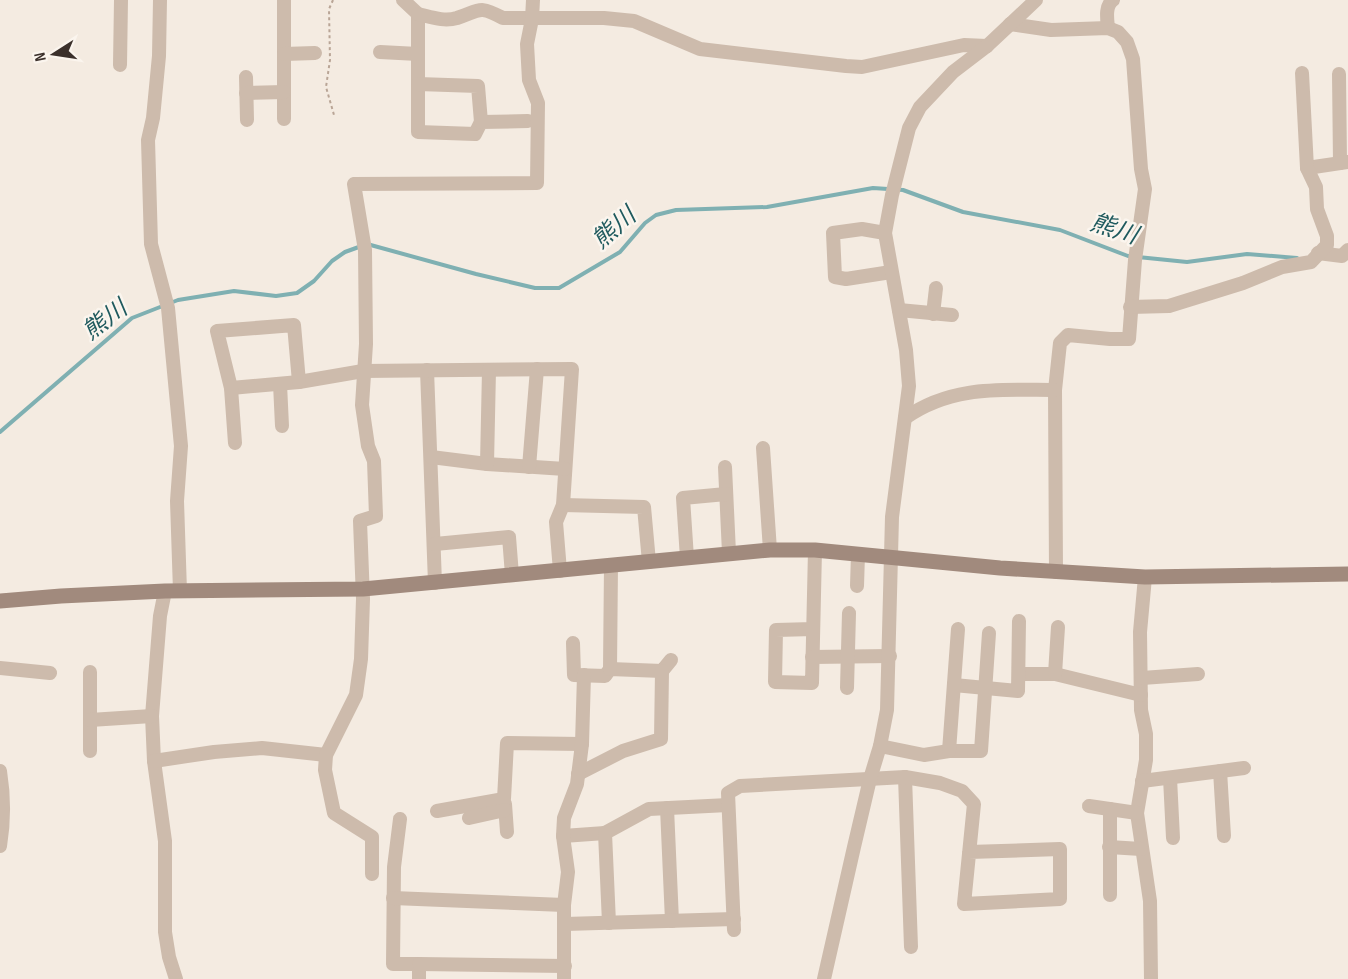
<svg xmlns="http://www.w3.org/2000/svg" width="1348" height="979" font-family="'Sofia Sans Condensed','Noto Sans JP',sans-serif">
	<style>
		.lines { fill: none; stroke-linecap: round; stroke-linejoin: round }
		.stream { stroke: #7fb0b2; stroke-width: 4 }
		.path { stroke: #b9a596; stroke-width: 2; stroke-dasharray: 3 3; stroke-linecap: butt }
		.street { stroke: #cdbbac; stroke-width: 14 }
		.secondary { stroke: #a18a7d; stroke-width: 15 }
		.labels { text-anchor: middle; dominant-baseline: central; stroke-width: 5; stroke-linejoin: round; paint-order: stroke }
		.water-label { font-size: 24px; font-style: italic; fill: #1f5a5e; stroke: #fbf5ee }
	</style>
	<rect width="100%" height="100%" fill="#f4ebe1"/>
	<g class="lines">
		<path class="stream" d="M0,432L132,318L178,300L234,291L276,296L297,293L314,281L332,261L345,252L367,244L476,274L535,288H559L620,252L645,223L656,215L676,210L767,207L873,188L903,190L963,212L1060,230L1128,256L1187,262L1247,254L1297,258"/>
		<path class="path" d="M333,0L329,9L330,60L326,87L334,115"/>
		<g class="street">
			<path d="M160,0L159,56L153,118L148,140L151,244L168,308L181,446L177,501L180,591"/>
			<path d="M284,0V119"/>
			<path d="M403,0L418,14V132L475,134L481,122L528,121"/>
			<path d="M418,14C431,17 444,22 457,18C481,10 478,5 503,18H604L634,21L700,49L846,66L862,67L964,45L987,46"/>
			<path d="M1010,24L1051,30L1108,28L1118,32L1127,42L1133,59L1141,169L1145,189L1135,260L1129,339H1110L1068,335L1060,343L1055,390L1056,572"/>
			<path d="M1108,28C1107,18 1105,6 1113,0"/>
			<path d="M380,52L418,54"/>
			<path d="M284,54L315,53"/>
			<path d="M120,65L121,0"/>
			<path d="M1339,74L1340,163"/>
			<path d="M246,77L247,120"/>
			<path d="M418,84L478,86L481,122"/>
			<path d="M246,93L284,92"/>
			<path d="M1307,168L1348,162"/>
			<path d="M885,233L862,229L833,233L835,277L846,279L891,272"/>
			<path d="M1318,253L1342,256L1348,250"/>
			<path d="M1130,307L1169,306L1243,283L1282,267L1311,262L1327,245V236L1317,209L1316,187L1307,168L1302,73"/>
			<path d="M899,310L952,315"/>
			<path d="M933,314L936,288"/>
			<path d="M427,370L435,583"/>
			<path d="M280,384L282,426"/>
			<path d="M231,388L299,382L363,371L572,369L563,505L556,522L560,571"/>
			<path d="M905,418C952,385 1001,390 1055,390"/>
			<path d="M235,443L231,388L217,331L294,325L299,382"/>
			<path d="M763,448L770,550"/>
			<path d="M431,457L487,464L565,469"/>
			<path d="M487,464L489,370"/>
			<path d="M529,467L537,369"/>
			<path d="M725,467L729,553"/>
			<path d="M563,505L644,507L649,562"/>
			<path d="M435,544L509,537L512,575"/>
			<path d="M687,558L683,498L726,494"/>
			<path d="M1145,577L1140,632L1141,710L1146,734V760L1137,813L1150,901L1151,979"/>
			<path d="M857,586L858,554"/>
			<path d="M165,591L160,616L152,716L154,761L165,841V932L169,957L176,979"/>
			<path d="M813,629L776,630L775,682L812,683C813,639 814,594 815,550"/>
			<path d="M573,643L574,675L605,676L610,669L662,671L671,660"/>
			<path d="M812,657L890,656"/>
			<path d="M0,668L50,673"/>
			<path d="M610,669L611,565"/>
			<path d="M90,672V751"/>
			<path d="M1019,674H1055L1141,695"/>
			<path d="M1055,674L1058,627"/>
			<path d="M1142,678L1198,674"/>
			<path d="M954,685L1018,691L1019,621"/>
			<path d="M847,688L849,613"/>
			<path d="M90,720L152,716"/>
			<path d="M880,746L924,755L949,751H981L989,633"/>
			<path d="M949,751L958,629"/>
			<path d="M154,761L214,752L262,748L326,755"/>
			<path d="M0,771C4,796 4,822 0,846"/>
			<path d="M1220,771L1224,836"/>
			<path d="M578,774L623,751L661,739L662,671"/>
			<path d="M905,777L911,947"/>
			<path d="M1170,778L1173,838"/>
			<path d="M1142,781L1244,768"/>
			<path d="M505,804L507,832"/>
			<path d="M1089,806L1137,813"/>
			<path d="M667,808L672,921"/>
			<path d="M1110,809V895"/>
			<path d="M437,811L504,799L507,743L582,744"/>
			<path d="M469,818L505,810"/>
			<path d="M400,819L394,867L393,964H419V979"/>
			<path d="M563,836L605,833"/>
			<path d="M1109,847L1141,849"/>
			<path d="M372,874V837L334,813L325,770L326,755L356,695L361,659L363,599L360,521L376,516L374,461L368,446L362,405L366,344L365,250L354,184L537,183L538,103L529,80L527,44L532,19L533,0"/>
			<path d="M393,898L564,905"/>
			<path d="M609,923L605,833L649,809L728,805"/>
			<path d="M565,924L734,919"/>
			<path d="M734,930L728,793L740,786L905,777L940,783L962,791L974,804L964,904L1060,899V849L969,852"/>
			<path d="M419,964L565,966"/>
			<path d="M564,979V905L568,872L563,836L564,818L577,784L582,744L584,675"/>
			<path d="M824,979L854,847L870,779L880,746L887,710L892,517L909,386L906,350L885,233L892,195L909,128L920,107L953,72L987,46L1036,0"/>
		</g>
		<path class="secondary" d="M0,601L61,596L165,591L363,589L770,550H815L1000,568L1145,577L1348,574"/>
	</g>
	<g class="labels">
		<g class="water-label">
			<text transform="translate(614 228) rotate(-41)">熊川</text>
			<text transform="translate(1114 229) rotate(18)">熊川</text>
			<text transform="translate(105 320) rotate(-37)">熊川</text>
		</g>
	</g>
	<g transform="translate(54 54) rotate(258)" stroke="#fbf5ee" stroke-width="4.5" paint-order="stroke">
	<path d="M0-4.5L10 22L0 15L-10 22Z" fill="#3b302b"/>
	<text y="-9" font-size="16" font-weight="bold" text-anchor="middle" fill="#3b302b">N</text>
	</g>
</svg>
